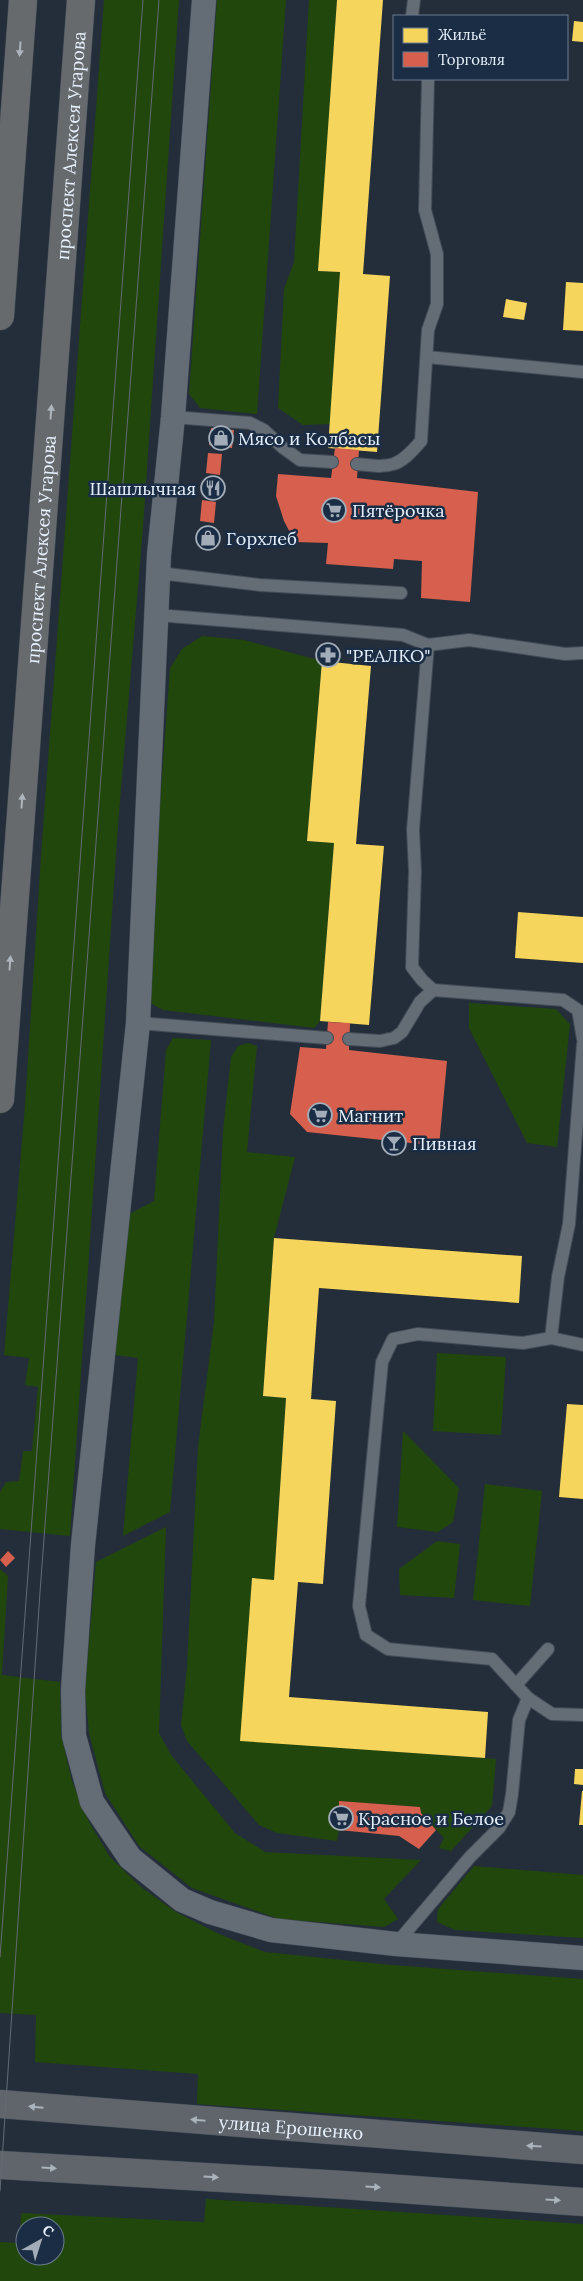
<svg xmlns="http://www.w3.org/2000/svg" width="583" height="2281" font-family="Lora,serif">
	<style>
		.green { fill: #21470c; fill-rule: evenodd }
		.homes { fill: #f6d55c }
		.shops { fill: #d6604d }
		.lines { fill: none; stroke-linecap: round; stroke-linejoin: round }
		.service-casing { stroke: #424b55; stroke-width: 14 }
		.minor-casing { stroke: #424b55; stroke-width: 25 }
		.secondary-casing { stroke: #424b55; stroke-width: 29 }
		.primary-casing { stroke: #424b55; stroke-width: 29 }
		.service { stroke: #646c76; stroke-width: 12 }
		.minor { stroke: #646c76; stroke-width: 24 }
		.secondary { stroke: #60656c; stroke-width: 28 }
		.primary { stroke: #666a6c; stroke-width: 28 }
		.tram { stroke: #646a74; stroke-width: 1 }
		.oneway { fill: #adb4bc }
		.oneway2 { fill: #aab2bc }
		.labels { text-anchor: middle; dominant-baseline: central; stroke-width: 5; stroke-linejoin: round; paint-order: stroke }
		.street-label { font-size: 18px; fill: #e7f1fd; stroke: #1a2d44 }
		.poi-label { font-size: 18px; fill: #e7f1fd; stroke: #1a2d44; text-anchor: start }
	</style>
	<rect width="100%" height="100%" fill="#242e3a"/>
	<g class="green">
		<path d="M104,0H179L143,527L118,825L70,1536L0,1529V1492L6,1482L19,1481L23,1451H32L38,1387L25,1385L29,1358L4,1355L25,1105L41,856Z"/>
		<path d="M217,0H286L257,414L200,408L189,394Z"/>
		<path d="M309,0H337L319,271L340,272L330,424L303,425L278,408L284,289L294,262Z"/>
		<path d="M202,636L244,640L322,661L307,841L334,843L320,1021L314,1028L163,1010L152,1004L146,991L170,668L182,649Z"/>
		<path d="M469,1003L556,1009L570,1024L557,1147L527,1143L469,1028Z"/>
		<path d="M173,1038L211,1040L170,1512L123,1536L138,1358L114,1355L122,1218L154,1201L166,1050Z"/>
		<path d="M248,1043L257,1046L247,1152L295,1157L274,1238L263,1396L286,1398L274,1580L252,1579L241,1740L496,1759L492,1806L451,1851L439,1848L444,1838L421,1813L420,1807L339,1801V1830L337,1841L277,1833L259,1825L187,1741L181,1725L187,1667L198,1447L214,1322L223,1131L231,1057L238,1046Z"/>
		<path d="M437,1353L506,1357L501,1435L433,1431Z"/>
		<path d="M403,1431L459,1488L453,1522L438,1532L397,1527Z"/>
		<path d="M485,1484L542,1491L530,1606L473,1600Z"/>
		<path d="M166,1527L159,1733L171,1755L235,1833L265,1852L421,1860L384,1899L398,1919L384,1927L279,1919L192,1888L139,1846L105,1793L89,1733L85,1689L96,1562Z"/>
		<path d="M437,1541L460,1544L454,1598L400,1595L399,1569Z"/>
		<path d="M0,1569L8,1576L2,1675L60,1682L61,1735L72,1781L89,1822L110,1857L141,1887L176,1912L219,1934L265,1952L392,1965L583,1979V2131L197,2104L198,2074L35,2062L36,2015L0,2013Z"/>
		<path d="M474,1866L583,1875V1938L455,1930L437,1922L438,1909Z"/>
		<path d="M206,2199L583,2224V2281H0V2242L20,2243L21,2213L204,2222ZM25,2226H55V2256H25Z"/>
	</g>
	<g class="homes">
		<path d="M337,0H383L363,274L390,276L377,452L328,448L340,272L318,271Z"/>
		<path d="M574,21L583,22V42L572,41Z"/>
		<path d="M566,282L583,283V331L563,330Z"/>
		<path d="M506,299L527,303L524,320L503,317Z"/>
		<path d="M322,661L371,666L356,844L384,846L369,1025L320,1021L334,843L307,841Z"/>
		<path d="M518,912L583,917V963L515,958Z"/>
		<path d="M274,1238L522,1256L519,1303L319,1288L311,1399L336,1401L323,1584L298,1582L289,1697L488,1712L485,1758L240,1741L252,1578L274,1580L286,1398L263,1396Z"/>
		<path d="M567,1404L583,1405V1499L559,1497Z"/>
		<path d="M575,1769H583V1785L574,1784Z"/>
		<path d="M582,1791H583V1825H579Z"/>
	</g>
	<g class="shops">
		<path d="M211,428L234,430L232,448L209,445Z"/>
		<path d="M335,448L359,450L357,478L478,492L470,602L421,598L422,561L394,559L393,569L326,564L328,543L295,542L284,521L276,496L278,474L331,478Z"/>
		<path d="M208,453L222,454L220,475L206,473Z"/>
		<path d="M207,478L221,480L220,497L205,496Z"/>
		<path d="M202,500L216,502L214,523L200,521Z"/>
		<path d="M202,528L216,530L214,548L200,546Z"/>
		<path d="M328,1022L350,1023L349,1050L447,1061L439,1146L307,1132L290,1114L300,1047L326,1049Z"/>
		<path d="M8,1551L15,1558L6,1567L0,1560Z"/>
		<path d="M339,1801L420,1807L421,1813L436,1830L419,1849L399,1836L339,1830Z"/>
	</g>
	<g class="lines">
		<g class="service-casing">
			<g id="service">
				<path d="M412,16L414,0"/>
				<path d="M427,357L583,372"/>
				<path d="M173,417L250,423L264,430L282,447L300,460L332,462"/>
				<path d="M357,464C391,468 398,468 421,441L428,330L437,304V254L425,210L428,79"/>
				<path d="M159,573L260,585L401,593"/>
				<path d="M157,615L403,635L428,645L469,640L565,654L583,653"/>
				<path d="M433,990L563,1000L578,1010L583,1039"/>
				<path d="M138,1023L327,1038"/>
				<path d="M349,1039L380,1041L394,1038L402,1032L420,1002L433,990L422,980L412,967L415,871L413,830L428,645"/>
				<path d="M583,1044L569,1224L558,1277L551,1338L523,1343L418,1334L393,1339L382,1362L359,1606L366,1635L388,1649L492,1659L528,1698L552,1714L583,1715"/>
				<path d="M551,1338L583,1345"/>
				<path d="M516,1685L548,1649"/>
				<path d="M396,1944L470,1857L499,1828L509,1812L512,1794L519,1720L528,1698"/>
			</g>
		</g>
		<g class="minor-casing">
			<path id="minor" d="M204,0L173,417L159,555L138,1023L83,1545L73,1690L74,1736L92,1802L130,1858L182,1900L210,1912L271,1930L396,1944L583,1958"/>
		</g>
		<g class="secondary-casing">
			<g id="secondary">
				<path id="s1" d="M0,2104L583,2150"/>
				<path d="M0,2165L343,2185L583,2202"/>
			</g>
		</g>
		<g class="primary-casing">
			<g id="primary">
				<path d="M0,316L23,0"/>
				<path id="s2" d="M0,1099L81,0"/>
			</g>
		</g>
		<use href="#service" class="service"/>
		<use href="#minor" class="minor"/>
		<use href="#secondary" class="secondary"/>
		<use href="#primary" class="primary"/>
		<g class="tram">
			<path d="M0,1957L143,0"/>
			<path d="M0,2191L40,1592L159,0"/>
		</g>
	</g>
	<defs><path id="oneway-solid" d="M-6-.8H1V-3.2L6.5 0L1 3.2V.8H-6Z" transform="scale(1.25)"/></defs>
	<g class="oneway">
		<use href="#oneway-solid" transform="translate(20 49) rotate(94)"/>
		<use href="#oneway-solid" transform="translate(51 412) rotate(-86)"/>
		<use href="#oneway-solid" transform="translate(22 801) rotate(-86)"/>
		<use href="#oneway-solid" transform="translate(10 963) rotate(-86)"/>
	</g>
	<g class="oneway2">
		<use href="#oneway-solid" transform="translate(36 2107) rotate(-175)"/>
		<use href="#oneway-solid" transform="translate(198 2120) rotate(-175)"/>
		<use href="#oneway-solid" transform="translate(534 2146) rotate(-176)"/>
		<use href="#oneway-solid" transform="translate(49 2168) rotate(3)"/>
		<use href="#oneway-solid" transform="translate(211 2177) rotate(3)"/>
		<use href="#oneway-solid" transform="translate(373 2187) rotate(4)"/>
		<use href="#oneway-solid" transform="translate(553 2200) rotate(4)"/>
	</g>
	<defs>
		<g id="shop-ring" transform="scale(1.25)"><circle r="9.5" fill="#1a2d44" stroke="#a3adb9" stroke-width="1.5"/><path d="M-5-2.5h2.3a2.7 3.5 0 0 1 5.4 0H5L5.5 6h-11ZM-1.5-2.5h3a1.5 2.3 0 0 0-3 0Z" fill="#a3adb9"/></g>
		<g id="restaurant-ring" transform="scale(1.25)"><circle r="9.5" fill="#1a2d44" stroke="#a3adb9" stroke-width="1.5"/><path d="M-5-6h1v4h1v-4h1v4h1v-4h1v5L-1.5 .5V6h-2V.5L-5-1ZM5-6V6H3V1.5H1.5Q1.5-4 5-6Z" fill="#a3adb9"/></g>
		<g id="supermarket-ring" transform="scale(1.25)"><circle r="9.5" fill="#1a2d44" stroke="#a3adb9" stroke-width="1.5"/><path d="M-6-5.5h2.5l.6 2H6L4.5 2H-2.5L-4.4-4H-6ZM-1.5 3.2a1.3 1.3 0 1 0 .1 0ZM3 3.2a1.3 1.3 0 1 0 .1 0Z" fill="#a3adb9"/></g>
		<g id="pharmacy-ring" transform="scale(1.25)"><circle r="9.5" fill="#1a2d44" stroke="#a3adb9" stroke-width="1.5"/><path d="M-2-6h4v4h4v4h-4v4h-4v-4h-4v-4h4Z" fill="#a3adb9"/></g>
		<g id="bar-ring" transform="scale(1.25)"><circle r="9.5" fill="#1a2d44" stroke="#a3adb9" stroke-width="1.5"/><path d="M-6-5H6L.8 .8V4.5H3.5V6h-7V4.5H-.8V.8Z" fill="#a3adb9"/></g>
	</defs>
	<g fill-rule="evenodd">
		<use href="#shop-ring" x="221" y="438"/>
		<use href="#restaurant-ring" x="213" y="488"/>
		<use href="#supermarket-ring" x="334" y="510"/>
		<use href="#shop-ring" x="208" y="538"/>
		<use href="#pharmacy-ring" x="328" y="655"/>
		<use href="#supermarket-ring" x="320" y="1115"/>
		<use href="#bar-ring" x="394" y="1143"/>
		<use href="#supermarket-ring" x="341" y="1818"/>
	</g>
	<g class="labels">
		<g class="street-label">
			<text stroke="none"><textPath href="#s2" startOffset="956">проспект Алексея Угарова</textPath></text>
			<text stroke="none"><textPath href="#s2" startOffset="551">проспект Алексея Угарова</textPath></text>
			<text stroke="none"><textPath href="#s1" startOffset="292">улица Ерошенко</textPath></text>
		</g>
		<g class="poi-label">
			<text x="238" y="438">Мясо и Колбасы</text>
			<text x="196" y="488" text-anchor="end">Шашлычная</text>
			<text x="352" y="510">Пятёрочка</text>
			<text x="226" y="538">Горхлеб</text>
			<text x="346" y="655">"РЕАЛКО"</text>
			<text x="338" y="1115">Магнит</text>
			<text x="412" y="1143">Пивная</text>
			<text x="358" y="1818">Красное и Белое</text>
		</g>
	</g>
	<rect x="393" y="15" width="175" height="65" fill="#1a2d44" stroke="#6c7b8e"/>
	<rect x="403" y="28" width="25" height="15" fill="#f6d55c" stroke="#6c7b8e"/>
	<text x="438" y="40" font-size="15" fill="#e7f1fd">Жильё</text>
	<rect x="403" y="52" width="25" height="15" fill="#d6604d" stroke="#6c7b8e"/>
	<text x="438" y="65" font-size="15" fill="#e7f1fd">Торговля</text>
	<g transform="translate(40 2241) rotate(39)"><circle r="24" fill="#1a2d44" stroke="#6c7b8e"/>
	<path d="M0-4L9 19L0 12L-9 19Z" fill="#a3adb9"/>
	<text y="-8" font-size="14" font-weight="bold" text-anchor="middle" fill="#e7f1fd">С</text>
	</g>
</svg>
